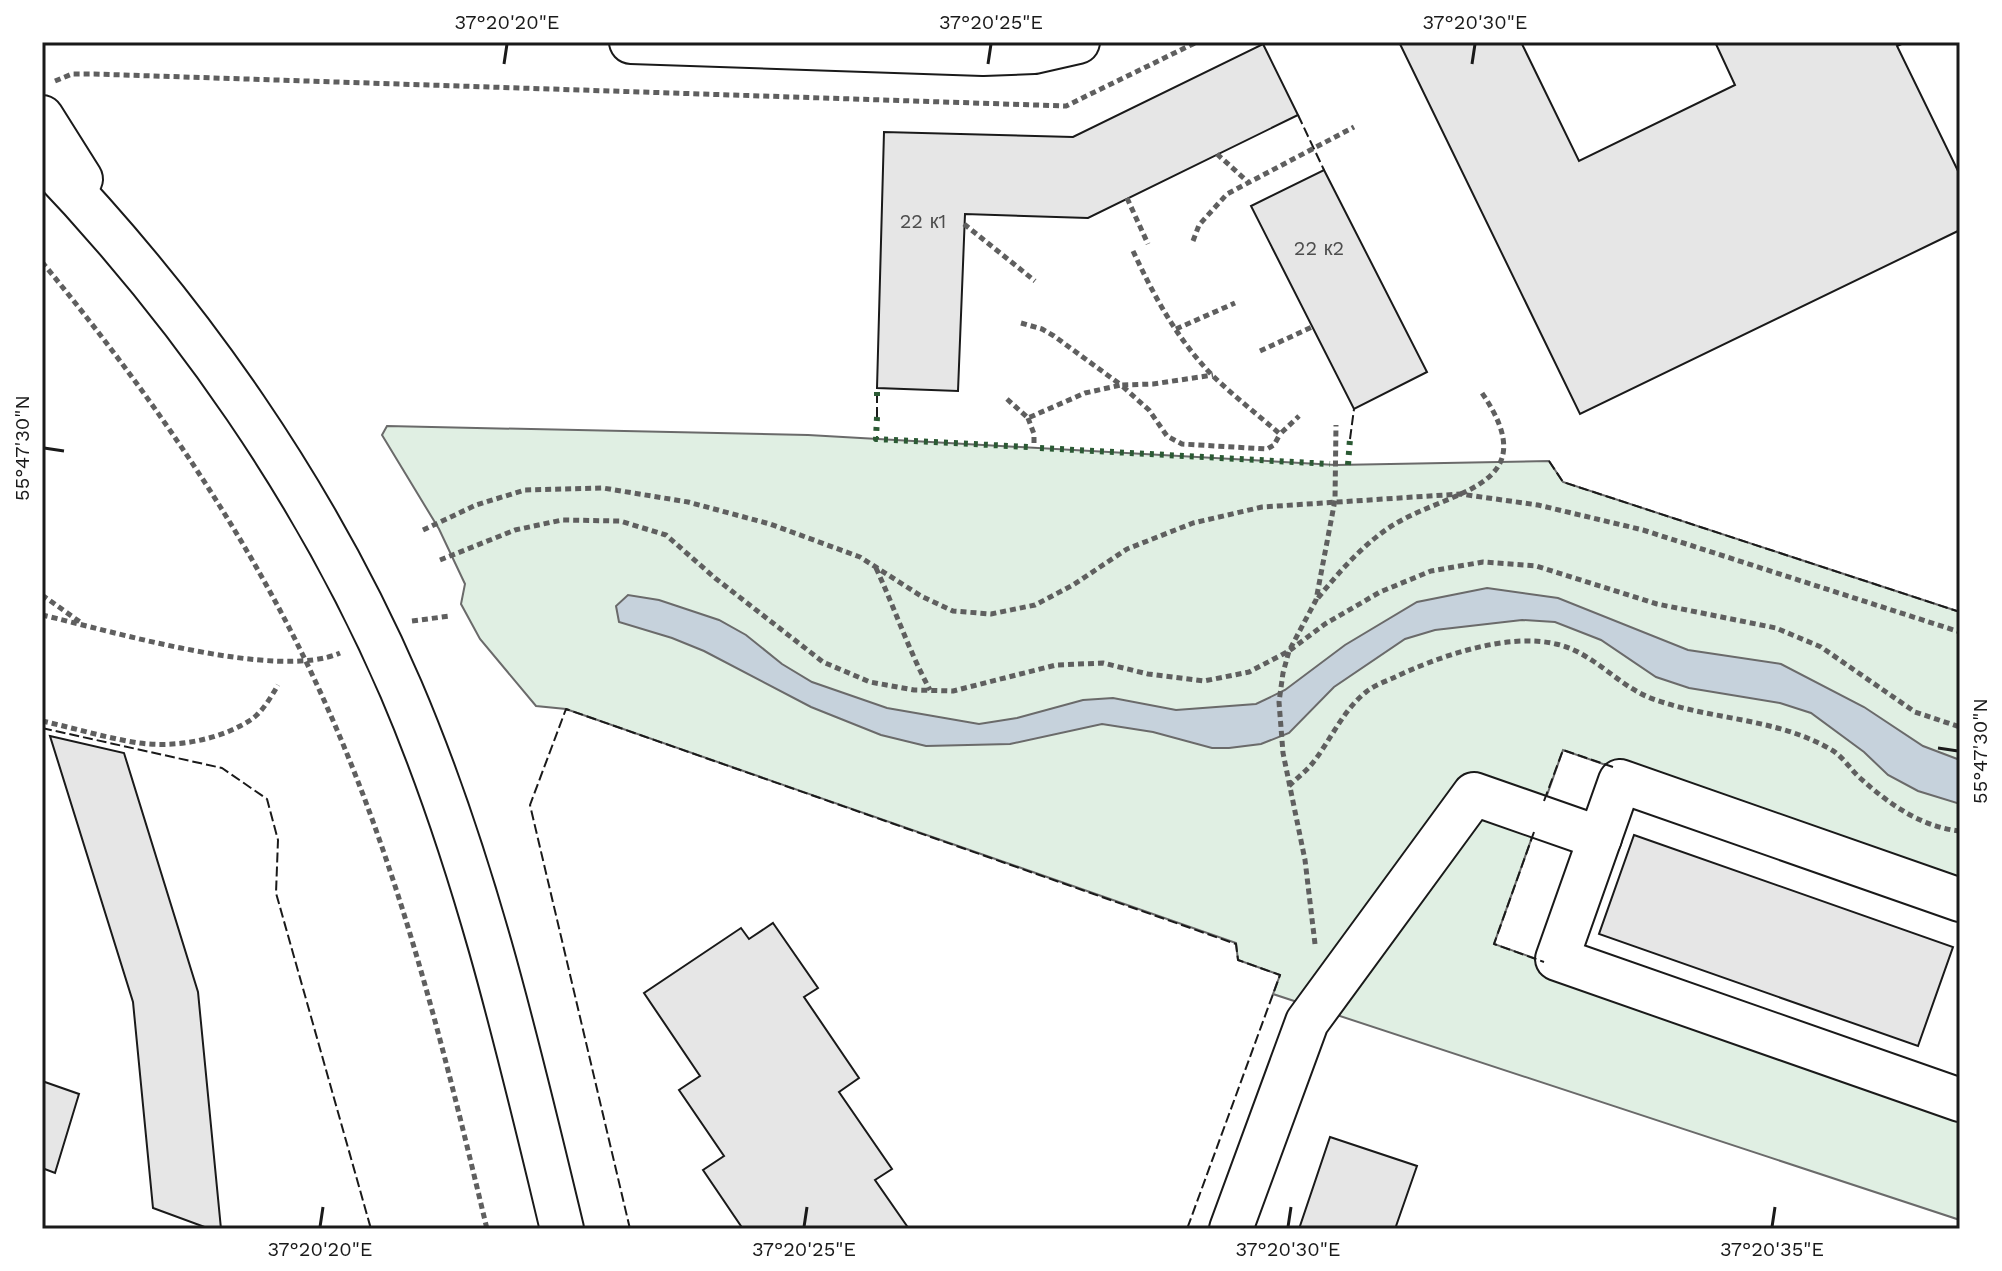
<svg xmlns="http://www.w3.org/2000/svg" width="2002" height="1271" font-family="'Work Sans',sans-serif">
	<style>
		.green { fill: #e0efe3; stroke: #6a6a6a; stroke-width: 2 }
		.water { fill: #c6d2dc; stroke: #6a6a6a; stroke-width: 2 }
		.building { fill: #e6e6e6; stroke: #1a1a1a; stroke-width: 2 }
		.lines { fill: none; stroke-linecap: round; stroke-linejoin: round }
		.minor-casing { stroke: #1a1a1a; stroke-width: 46 }
		.path { stroke: #5f5f5f; stroke-width: 5; stroke-dasharray: 6 4; stroke-linecap: butt }
		.minor { stroke: #fff; stroke-width: 42 }
		.hedge { stroke: #2b5a34; stroke-width: 6; stroke-dasharray: 4 6; stroke-linecap: butt }
		.fence { stroke: #1a1a1a; stroke-width: 2; stroke-dasharray: 10 4; stroke-linecap: butt }
		.ticks { fill: none; stroke: #1a1a1a; stroke-width: 3 }
		.labels { text-anchor: middle; dominant-baseline: central; stroke-width: 6; stroke-linejoin: round; paint-order: stroke }
		.number-label { font-size: 20px; fill: #4d4d4d }
		.neatline { fill: none; stroke: #1a1a1a; stroke-width: 3 }
		.ticks-label { font-size: 20px; text-anchor: middle; fill: #1a1a1a }
	</style>
	<rect width="100%" height="100%" fill="#fff"/>
	<path class="green" d="M387,426L808,435L1336,465L1549,461L1563,482L1960,612V889L1563,750L1494,944L1960,1108V1220L1273,994L1280,975L1238,960L1236,943L566,709L536,706L480,639L461,604L465,584L439,529L382,435Z"/>
	<path class="water" d="M1487,588L1558,598L1688,650L1781,664L1864,707L1923,746L1960,760V804L1918,791L1888,775L1864,752L1811,713L1780,703L1689,688L1656,677L1601,640L1555,622L1522,620L1435,630L1405,639L1334,687L1289,733L1261,744L1229,748H1212L1153,732L1102,724L1010,744L926,746L881,735L811,707L704,651L672,638L619,622L616,606L628,595L659,600L719,620L746,635L782,664L812,682L887,708L979,724L1017,718L1083,700L1113,698L1176,710L1256,704L1285,690L1345,645L1417,602Z"/>
	<g class="building">
		<path d="M1399,42H1521L1579,161L1735,85L1715,42H1906L1897,46L1960,175V230L1580,414Z"/>
		<path d="M1263,44L1298,115L1088,218L965,214L958,391L877,388L884,132L1073,137Z"/>
		<path d="M1324,170L1427,372L1354,409L1251,206Z"/>
		<path d="M50,736L124,753L198,992L221,1229H210L153,1208L133,1002Z"/>
		<path d="M1634,835L1953,947L1918,1046L1599,934Z"/>
		<path d="M773,923L818,988L804,997L859,1078L839,1092L892,1169L875,1180L909,1229H743L703,1170L724,1156L679,1090L700,1076L644,993L741,928L749,939Z"/>
		<path d="M42,1081L79,1094L55,1173L42,1168Z"/>
		<path d="M1330,1137L1417,1166L1395,1229H1299Z"/>
	</g>
	<g class="lines">
		<g class="minor-casing">
			<g id="minor">
				<path d="M631,42L983,54L1034,52L1078,42"/>
				<path d="M42,117L81,179"/>
				<path d="M42,158C190,312 316,492 401,689C475,862 518,1046 562,1229"/>
				<path d="M1960,900L1620,781L1557,959L1960,1100"/>
				<path d="M1231,1229L1307,1022L1474,794L1600,838"/>
			</g>
		</g>
		<g class="path">
			<path d="M55,81L72,74H94L1066,106L1197,42"/>
			<path d="M1217,154L1248,182"/>
			<path d="M1127,198L1148,244"/>
			<path d="M964,224L1035,281"/>
			<path d="M1193,241L1199,225L1227,194L1354,127"/>
			<path d="M1133,251C1154,296 1178,341 1214,377C1235,397 1258,415 1280,434L1299,416"/>
			<path d="M42,262C152,395 252,540 323,698C400,868 444,1049 487,1229"/>
			<path d="M1021,323L1042,329L1054,336L1121,385L1153,384L1213,375"/>
			<path d="M1176,329L1235,303"/>
			<path d="M1260,351L1312,327"/>
			<path d="M1007,399L1028,418L1085,393L1121,385L1149,410L1167,436L1182,444L1267,449L1274,445L1280,434"/>
			<path d="M1028,418L1034,434V448"/>
			<path d="M423,530L476,505L525,490L603,488L688,502L770,524L860,557L921,596L953,611L991,614L1035,605L1073,585L1127,549L1193,523L1262,507L1460,494L1538,505L1643,530L1960,632"/>
			<path d="M440,560L515,530L562,520L620,521L666,535L715,578L823,662L870,682L914,690L953,691L1056,665L1103,663L1148,674L1204,681L1249,672L1289,651L1325,624L1380,592L1431,571L1483,562L1536,566L1657,604L1776,628L1821,647L1915,712L1960,727"/>
			<path d="M876,568C895,609 909,651 930,690"/>
			<path d="M42,595L80,622"/>
			<path d="M1318,598C1339,572 1360,548 1387,529C1445,489 1549,491 1482,393"/>
			<path d="M42,615C112,631 277,681 340,653"/>
			<path d="M412,621L450,616"/>
			<path d="M42,721C74,728 106,738 139,743C175,748 221,740 252,719C263,711 271,697 278,685"/>
			<path d="M1289,786C1296,779 1305,772 1311,765C1330,742 1342,711 1366,692C1373,686 1384,682 1393,678C1437,657 1507,632 1556,644C1594,652 1619,688 1656,700C1713,720 1776,718 1830,749C1842,755 1850,769 1860,778C1889,804 1921,827 1960,831"/>
			<path d="M1315,944L1305,860L1283,753L1279,702L1283,673L1289,651L1316,600L1335,500L1336,425"/>
		</g>
		<use href="#minor" class="minor"/>
		<g class="hedge">
			<path d="M877,396V388"/>
			<path d="M877,417L876,439L1029,447"/>
			<path d="M1040,448L1330,464"/>
			<path d="M1348,465L1350,439"/>
		</g>
		<g class="fence">
			<path d="M1298,115L1324,170"/>
			<path d="M877,417V396"/>
			<path d="M1350,439L1354,409"/>
			<path d="M1549,461L1563,482L1960,612"/>
			<path d="M42,728L222,768L267,799L278,840L276,893L371,1229"/>
			<path d="M1544,801L1563,750L1613,767"/>
			<path d="M1534,832L1494,944L1544,962"/>
			<path d="M630,1229L530,805L566,709L1236,944L1238,960L1280,975L1187,1229"/>
		</g>
	</g>
	<path class="ticks" d="M504,64L507,44M988,64L991,44M1472,64L1475,44M44,448L64,451M1938,748L1958,751M320,1227L323,1207M804,1227L807,1207M1288,1227L1291,1207M1772,1227L1775,1207"/>
	<g class="labels">
		<g class="number-label">
			<text x="923" y="221">22 к1</text>
			<text x="1319" y="248">22 к2</text>
		</g>
	</g>
	<rect width="2002" height="1271" fill="none" stroke="#ffffff" stroke-width="88"/>
	<rect x="44" y="44" width="1914" height="1183" class="neatline"/>
	<g class="ticks-label">
		<text x="507" y="29">37°20'20"E</text>
		<text x="991" y="29">37°20'25"E</text>
		<text x="1475" y="29">37°20'30"E</text>
		<text transform="translate(22 448) rotate(-90)" y="7">55°47'30"N</text>
		<text transform="translate(1980 751) rotate(-90)" y="7">55°47'30"N</text>
		<text x="320" y="1256">37°20'20"E</text>
		<text x="804" y="1256">37°20'25"E</text>
		<text x="1288" y="1256">37°20'30"E</text>
		<text x="1772" y="1256">37°20'35"E</text>
	</g>
</svg>
